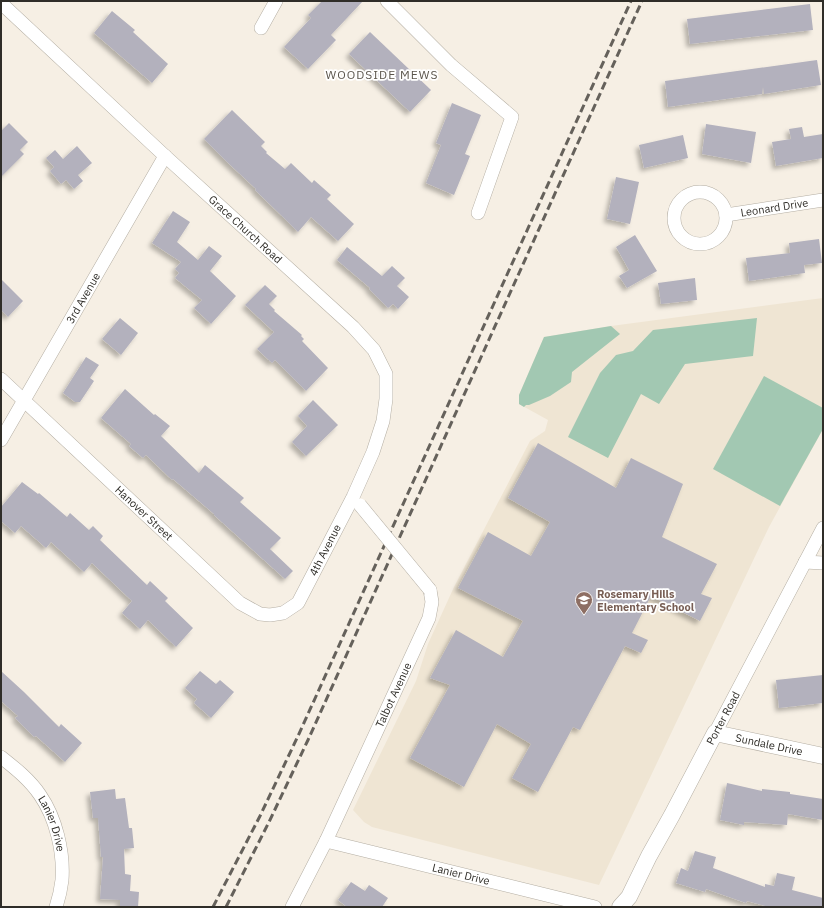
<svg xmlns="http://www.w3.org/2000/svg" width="824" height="908" font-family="'IBM Plex Sans',sans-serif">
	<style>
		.built { fill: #efe5d3 }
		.green { fill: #a2c8b2 }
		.building { fill: #b3b1bd; filter: url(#shadow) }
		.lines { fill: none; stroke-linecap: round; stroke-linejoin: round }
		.minor-casing { stroke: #b4aea3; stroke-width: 14 }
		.tertiary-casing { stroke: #b4aea3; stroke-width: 17 }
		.minor { stroke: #fff; stroke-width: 13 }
		.tertiary { stroke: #fff; stroke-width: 16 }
		.rail { stroke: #65615b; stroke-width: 3; stroke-dasharray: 8 4; stroke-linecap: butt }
		.minor-bridge-casing { stroke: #b4aea3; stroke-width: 14; stroke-linecap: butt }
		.minor-bridge { stroke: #fff; stroke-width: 13 }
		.labels { text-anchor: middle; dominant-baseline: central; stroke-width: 3.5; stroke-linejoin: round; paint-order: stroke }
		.street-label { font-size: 11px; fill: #2f2d28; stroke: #fff }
		.education-label { font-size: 11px; font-weight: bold; fill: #785e54; stroke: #fff; text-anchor: start }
		.neighbourhood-label { font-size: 12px; letter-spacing: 1px; fill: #5b554c; stroke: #fff }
	</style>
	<defs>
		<filter id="shadow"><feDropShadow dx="-3.5" dy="3.5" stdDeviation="2" flood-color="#0004"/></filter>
	</defs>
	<rect width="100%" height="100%" fill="#f6efe4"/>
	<path class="built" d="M823,298V429L769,527L599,885L372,827L364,822L353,810L416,681L428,644L454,587L530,441L545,431L548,420L519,404V395L544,337L611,326Z"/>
	<g class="green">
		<path d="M757,318L753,356L685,364L659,404L641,394L608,458L568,437L600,373L616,355L633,351L653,330Z"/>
		<path d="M611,326L620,334L572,372L571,382L550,396L529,405H526L524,407L519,404V395L544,337Z"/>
		<path d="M764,376L823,408V429L780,506L713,469Z"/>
	</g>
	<g class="building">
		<path d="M322,1H363L331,35L336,40L308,69L284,47L311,18L308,15Z"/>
		<path d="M810,4L813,30L690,44L687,19Z"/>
		<path d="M112,11L135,30L133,32L168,64L152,83L94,33Z"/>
		<path d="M370,32L431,90L410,112L349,54Z"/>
		<path d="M817,60L821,85L764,94L763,87L762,94L668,107L665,81Z"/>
		<path d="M452,103L481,115L465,154L470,156L454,195L426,183L441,145L436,143Z"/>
		<path d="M232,110L265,142L261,146L267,152L266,153L285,169L291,163L312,183L314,180L331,195L327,199L354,224L338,241L311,217L298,232L284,218L255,190L256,189L226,161L204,139Z"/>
		<path d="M9,123L28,142L20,150L24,154L1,177V131Z"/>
		<path d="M706,124L756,132L751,163L702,154Z"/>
		<path d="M802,127L804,137L823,134V158L776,166L772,142L791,139L789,129Z"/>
		<path d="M683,135L688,158L644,168L639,145Z"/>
		<path d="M77,146L92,163L78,175L83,181L74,189L66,180L61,184L50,171L54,167L46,158L55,150L63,159Z"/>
		<path d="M616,177L639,182L630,224L607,219Z"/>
		<path d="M173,211L190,222L177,242L198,260L209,246L222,256L210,271L236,296L211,324L194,308L202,300L175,278L179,273L175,269L181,262L152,243Z"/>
		<path d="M635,235L657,271L627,288L619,276L629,270L616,247Z"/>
		<path d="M819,239L822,263L804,265L805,273L749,281L746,258L790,253L789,243Z"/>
		<path d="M347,247L382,276L392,266L405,278L397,286L409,297L398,309L393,304L388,308L369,289L370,288L337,260Z"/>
		<path d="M695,278L697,300L661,304L658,283Z"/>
		<path d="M1,279L23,301L8,317L1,310Z"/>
		<path d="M265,285L277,296L269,304L275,310L274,311L302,335L301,336L304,339L302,341L328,368L306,391L275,360L272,363L257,349L274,332L245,305Z"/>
		<path d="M120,318L138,333L121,355L102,339Z"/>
		<path d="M86,357L99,365L90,378L94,381L80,402H75L63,393Z"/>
		<path d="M125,389L154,415L155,414L170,426L161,436L199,473L205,465L244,498L240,502L281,538L270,549L293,571L285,579L214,515V514L173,479L172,480L146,455L143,458L129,446L131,444L101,418Z"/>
		<path d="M313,400L338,425L306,456L292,442L307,426L298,416Z"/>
		<path d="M538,443L616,488L631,458L683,484L662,537L717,564L701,594L712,598L700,621L651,596L632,633L648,640L641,653L625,646L580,730L573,727L538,792L512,778L531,744L497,724L464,787L410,758L450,685L430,678L456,630L503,657L523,621L458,588L488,532L531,556L550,522L508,498Z"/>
		<path d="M22,482L38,494L39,493L67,517L70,513L89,530L93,526L103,536L100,540L147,585L150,581L168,598L165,601L193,628L176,647L148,620L140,629L122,613L132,601L92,563L84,572L51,542L46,548L21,526L15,533L1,521V507Z"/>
		<path d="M1,671L24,692L59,727L61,724L82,743L65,762L36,736L34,737L15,718L18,716L1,701Z"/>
		<path d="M200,671L216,684L220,680L234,692L211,718L194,703L197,699L185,688Z"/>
		<path d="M823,675V703L779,708L776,680Z"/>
		<path d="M727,783L762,791V789L790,792V794L823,799V820L788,814L787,825L744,822V825L720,820Z"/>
		<path d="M115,789L116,799L125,798L129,828H132L134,848L124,849L125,874L131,875L130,891L139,892L138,907H120V900L100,899L103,857H101L98,818H93L90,792Z"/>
		<path d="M695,851L716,857L713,868L765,887V884L774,886L777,873L795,877L792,890L823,898V907H769L747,901L746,903L706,889L705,892L676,883L681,868L688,871Z"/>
		<path d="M351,882L365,891L369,885L388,898L382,907H347L338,900Z"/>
	</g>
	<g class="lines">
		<g class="minor-casing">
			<g id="minor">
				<path d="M387,1L451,65L512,117L478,213"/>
				<path id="s1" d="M1,3L165,156L353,327L374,350L386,374V399L383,421L373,452L353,497L298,603L283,613L270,615L260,614L240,603L1,379"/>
				<path d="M261,28L276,1"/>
				<circle cx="700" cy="218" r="26"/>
				<path id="s2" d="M726,215L823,200"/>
				<path id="s3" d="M1,440L165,156"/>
				<path d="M805,562L823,563"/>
				<path d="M715,733L823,528"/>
				<path id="s4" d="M1,757C15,768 30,780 40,795C56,818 64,852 62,880C61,889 59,898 56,907"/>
				<path id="s5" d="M326,841L595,907"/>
				<path id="s6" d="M292,907L326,841L429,618L432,602L430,590"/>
			</g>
		</g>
		<g class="tertiary-casing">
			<g id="tertiary">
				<path id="s7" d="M620,907L629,897L649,856L672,815L715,733L823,756"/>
			</g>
		</g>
		<use href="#minor" class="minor"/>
		<use href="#tertiary" class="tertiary"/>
		<g class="rail">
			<path d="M213,907L260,816L298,736L631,1"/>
			<path d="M226,907L269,822L308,740L642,1"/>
		</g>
		<g class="minor-bridge-casing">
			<path id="minor-bridge" d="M360,505L430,590"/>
		</g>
		<use href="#minor-bridge" class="minor-bridge"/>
	</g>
	<defs>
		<g id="school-pin" transform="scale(0.9)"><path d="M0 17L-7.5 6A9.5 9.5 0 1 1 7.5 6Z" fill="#8d6e63" stroke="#fff"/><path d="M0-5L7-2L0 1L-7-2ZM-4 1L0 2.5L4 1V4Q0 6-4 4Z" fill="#fff"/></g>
	</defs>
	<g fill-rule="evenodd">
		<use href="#school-pin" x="584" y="600"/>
	</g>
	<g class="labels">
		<g class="street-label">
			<text stroke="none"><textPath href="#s2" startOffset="49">Leonard Drive</textPath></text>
			<text stroke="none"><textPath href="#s1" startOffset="333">Grace Church Road</textPath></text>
			<text stroke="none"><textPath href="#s3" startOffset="164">3rd Avenue</textPath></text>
			<text transform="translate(144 513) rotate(43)">Hanover Street</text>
			<text transform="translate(325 550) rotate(-63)">4th Avenue</text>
			<text stroke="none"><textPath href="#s6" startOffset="235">Talbot Avenue</textPath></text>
			<text transform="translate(723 718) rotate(-62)">Porter Road</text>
			<text stroke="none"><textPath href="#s7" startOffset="254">Sundale Drive</textPath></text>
			<text stroke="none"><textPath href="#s4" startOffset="86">Lanier Drive</textPath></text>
			<text stroke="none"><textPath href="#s5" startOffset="139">Lanier Drive</textPath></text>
		</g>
		<g class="education-label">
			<text x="597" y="594">Rosemary Hills<tspan x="597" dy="13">Elementary School</tspan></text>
		</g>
		<g class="neighbourhood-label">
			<text x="382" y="74">WOODSIDE MEWS</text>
		</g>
	</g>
	<rect width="824" height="908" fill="none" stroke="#2f2d28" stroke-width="4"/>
</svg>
